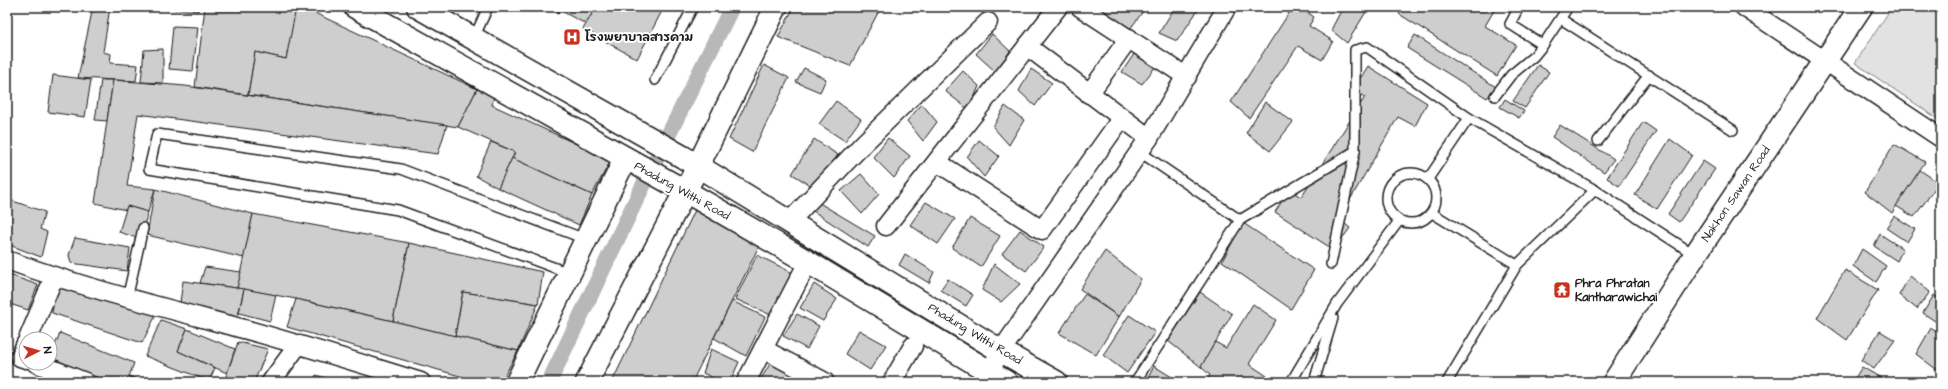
<svg xmlns="http://www.w3.org/2000/svg" width="1948" height="389" font-family="'Architects Daughter','Playpen Sans Thai',sans-serif">
	<style>
		.green { fill: #e2e2e2; stroke: #7f7f7f }
		.lines { fill: none; stroke-linecap: round; stroke-linejoin: round }
		.canal { stroke: #b8b8b8; stroke-width: 16 }
		.building { fill: #cecece; stroke: #1c1c1c }
		.lane-casing { stroke: #1c1c1c; stroke-width: 12 }
		.street-casing { stroke: #1c1c1c; stroke-width: 21 }
		.secondary-casing { stroke: #1c1c1c; stroke-width: 25 }
		.primary-casing { stroke: #1c1c1c; stroke-width: 25 }
		.lane { stroke: #fff; stroke-width: 9 }
		.street { stroke: #fff; stroke-width: 18 }
		.secondary { stroke: #fff; stroke-width: 22 }
		.primary { stroke: #fff; stroke-width: 22 }
		.labels { text-anchor: middle; dominant-baseline: central; stroke-width: 4; stroke-linejoin: round; paint-order: stroke }
		.poi-label { font-size: 12px; font-weight: bold; fill: #1c1c1c; stroke: #fff; text-anchor: start }
		.street-label { font-size: 12px; fill: #1c1c1c; stroke: #fff }
	</style>
	<rect width="100%" height="100%" fill="#fff"/>
	<filter id="ink" filterUnits="userSpaceOnUse"><feTurbulence type="fractalNoise" baseFrequency=".025" numOctaves="2"/><feDisplacementMap in="SourceGraphic" scale="8" xChannelSelector="R" yChannelSelector="G"/><feConvolveMatrix kernelMatrix="1 2 1 2 8 2 1 2 1" color-interpolation-filters="sRGB"/></filter>
	<g filter="url(#ink)">
		<path class="green" d="M1892,7H1941V121L1855,63Z"/>
		<g class="lines">
			<path class="canal" d="M549,382L637,198L732,7"/>
		</g>
		<g class="building">
			<path d="M93,7H110L103,52L111,54L110,63L138,65L136,81L78,78Z"/>
			<path d="M172,7H199L198,11L172,9Z"/>
			<path d="M205,7H301L286,59L255,52L248,95L195,87Z"/>
			<path d="M302,7L477,89L458,127L248,95L255,52L286,59L296,8Z"/>
			<path d="M547,7H561L558,13Z"/>
			<path d="M561,7H596L586,24L559,10Z"/>
			<path d="M596,7H664L637,59L583,29Z"/>
			<path d="M794,7H881L850,66L778,37Z"/>
			<path d="M973,7H992L987,15Z"/>
			<path d="M1097,7H1119L1125,12L1128,7H1140L1144,10L1130,29Z"/>
			<path d="M1175,7H1200L1177,41L1159,33Z"/>
			<path d="M1293,7H1300L1314,17L1309,26L1333,41L1322,60L1298,46L1249,118L1231,102Z"/>
			<path d="M1343,7H1369L1347,43L1331,30Z"/>
			<path d="M1403,7H1445L1448,9L1449,7H1496L1485,26L1516,45L1497,76L1399,14Z"/>
			<path d="M173,26L198,27L193,71L169,69Z"/>
			<path d="M992,34L1010,51L996,72L976,54Z"/>
			<path d="M1415,35L1496,87L1487,98L1407,48Z"/>
			<path d="M163,49V83L141,82L144,50Z"/>
			<path d="M1136,51L1156,66L1142,84L1122,72Z"/>
			<path d="M764,65L789,78L752,152L729,139Z"/>
			<path d="M1538,65L1549,72L1525,108L1513,101Z"/>
			<path d="M1368,66L1427,103L1415,126L1398,117L1339,219L1350,228L1334,250L1275,212L1289,190L1301,197L1365,97L1353,90Z"/>
			<path d="M804,68L826,79L820,92L796,82Z"/>
			<path d="M1031,69L1052,83L1035,106L1019,91Z"/>
			<path d="M963,71L979,86L969,110L945,91Z"/>
			<path d="M53,75L91,80L85,117L48,112Z"/>
			<path d="M101,80H113L107,121L95,120Z"/>
			<path d="M113,80L185,86L447,125L438,154L138,114L127,186L155,189L148,212L127,206L126,210L95,203Z"/>
			<path d="M477,89L494,96L492,105L611,160L592,195L512,158L515,152L458,127Z"/>
			<path d="M1505,99L1524,111L1519,118L1500,107Z"/>
			<path d="M836,101L861,119L845,141L819,124Z"/>
			<path d="M1265,102L1293,122L1270,151L1246,133Z"/>
			<path d="M922,104L937,122L923,141L907,121Z"/>
			<path d="M1005,106L1024,120L1009,145L993,127Z"/>
			<path d="M1643,122L1656,131L1619,186L1607,178Z"/>
			<path d="M1560,125L1614,159L1604,172L1552,137Z"/>
			<path d="M888,138L910,156L894,178L873,157Z"/>
			<path d="M814,139L838,155L815,188L792,174Z"/>
			<path d="M1670,139L1692,155L1657,209L1635,195Z"/>
			<path d="M979,140L999,156L984,177L967,157Z"/>
			<path d="M491,142L515,152L498,188L476,176Z"/>
			<path d="M1894,144L1925,162L1892,213L1865,192Z"/>
			<path d="M512,158L592,195L579,225L498,188Z"/>
			<path d="M1703,161L1715,169L1679,222L1668,214Z"/>
			<path d="M1920,170L1939,183L1914,217L1896,206Z"/>
			<path d="M861,174L879,194L862,214L841,191Z"/>
			<path d="M155,189L253,214L244,258L147,235Z"/>
			<path d="M7,199L45,212L40,229L47,232L41,257L7,244Z"/>
			<path d="M816,201L875,236L868,247L810,209Z"/>
			<path d="M926,202L955,219L938,244L910,225Z"/>
			<path d="M127,206L148,212L140,239L119,232Z"/>
			<path d="M697,206L762,240L692,382H612Z"/>
			<path d="M253,214L409,243L393,321L296,299L237,288Z"/>
			<path d="M1894,216L1915,229L1907,242L1886,228Z"/>
			<path d="M970,218L1000,236L981,267L952,248Z"/>
			<path d="M1243,223L1314,270L1291,309L1222,261Z"/>
			<path d="M1020,230L1044,247L1026,271L1002,254Z"/>
			<path d="M1880,234L1903,249L1897,261L1874,246Z"/>
			<path d="M75,238L130,248L127,271L71,263L69,255Z"/>
			<path d="M409,243L543,272L538,304L463,292L455,336L393,321Z"/>
			<path d="M1862,249L1886,266L1876,282L1853,266Z"/>
			<path d="M1105,251L1141,279L1119,317L1080,289Z"/>
			<path d="M905,254L934,272L929,283L899,265Z"/>
			<path d="M757,255L793,273L771,315L735,299Z"/>
			<path d="M994,264L1020,284L1001,302L982,290Z"/>
			<path d="M205,267L241,272L237,288L200,283Z"/>
			<path d="M1845,270L1878,290L1847,340L1817,318Z"/>
			<path d="M7,274L38,285L28,310L7,303Z"/>
			<path d="M1910,276L1930,292L1917,309L1899,295Z"/>
			<path d="M948,279L973,295L966,306L940,290Z"/>
			<path d="M183,281L244,289L237,320L180,302Z"/>
			<path d="M814,284L837,299L823,321L800,308Z"/>
			<path d="M56,287L156,315L142,343L52,313Z"/>
			<path d="M244,289L276,295L270,321L239,313Z"/>
			<path d="M463,292L538,304L518,351L455,336Z"/>
			<path d="M1200,292L1232,314L1201,367L1168,341Z"/>
			<path d="M1085,294L1119,317L1096,355L1059,333Z"/>
			<path d="M1934,295L1941,300V325L1923,313Z"/>
			<path d="M296,299L393,321L518,351L501,382H481L287,327Z"/>
			<path d="M732,301L765,317L746,356L714,338Z"/>
			<path d="M1253,304L1276,320L1249,364L1267,376L1264,382H1206L1210,375L1201,367L1215,342L1226,348Z"/>
			<path d="M797,314L819,326L807,349L783,336Z"/>
			<path d="M1129,315L1155,332L1127,373L1103,355Z"/>
			<path d="M161,320L187,329L178,351L215,368L209,381L145,356Z"/>
			<path d="M1931,328L1941,336V362L1936,369L1916,354Z"/>
			<path d="M187,329L235,349L227,373L178,351Z"/>
			<path d="M859,330L886,345L870,370L845,354Z"/>
			<path d="M1880,331L1895,340L1874,369L1861,360Z"/>
			<path d="M60,333L134,363L127,382H108L50,357Z"/>
			<path d="M238,342L268,349L254,382H224Z"/>
			<path d="M711,349L739,362L730,382H722L703,373Z"/>
			<path d="M770,364L792,374L788,382H759Z"/>
			<path d="M1154,366L1180,382H1146Z"/>
			<path d="M1862,367L1881,378L1879,382H1861L1855,378Z"/>
			<path d="M316,375L339,382H314Z"/>
			<path d="M38,376L54,382H35Z"/>
			<path d="M129,376L143,382H127Z"/>
		</g>
		<g class="lines">
			<g class="lane-casing">
				<g id="lane">
					<path d="M1519,7L1510,24L1543,45"/>
					<path d="M1561,19L1733,130"/>
					<path d="M474,38L488,7"/>
					<path d="M655,80L693,7"/>
					<path d="M1495,96L1511,75L1534,56L1543,45L1568,7"/>
					<path d="M1469,118L1595,190"/>
					<path d="M1598,141L1649,75"/>
					<path d="M1140,152L1240,220"/>
					<circle cx="1411" cy="198" r="25"/>
					<path d="M1432,213L1517,265L1447,382"/>
					<path d="M1331,264L1355,151"/>
					<path d="M1517,265L1595,190L1695,255"/>
					<path d="M569,273L398,210L149,169L157,134L401,169L585,239"/>
					<path d="M127,299L143,228"/>
					<path d="M1135,382L1240,220L1355,151V50L1367,47L1469,118L1428,179"/>
					<path d="M1291,382L1337,304L1399,221"/>
					<path d="M1314,382L1333,318"/>
				</g>
			</g>
			<g class="street-casing">
				<g id="street">
					<path d="M1080,7L1187,77"/>
					<path d="M1744,7L1941,138"/>
					<path d="M1027,46L1149,138"/>
					<path d="M1089,94L1129,38"/>
					<path d="M937,162L1042,230L1121,119"/>
					<path d="M790,221L864,143L988,22"/>
					<path d="M886,226L1058,7"/>
					<path d="M7,260C81,287 157,306 233,326C296,343 359,363 421,382"/>
					<path d="M28,339L54,277"/>
					<path d="M26,343L20,357L26,359"/>
					<path d="M763,349L825,382"/>
					<path d="M36,363L85,382"/>
					<path d="M271,382L298,345"/>
					<path d="M746,382L808,262"/>
					<path d="M892,382L913,346"/>
					<path d="M983,382L1001,351L1149,138L1227,7"/>
				</g>
			</g>
			<g class="secondary-casing">
				<g id="secondary">
					<path d="M517,382L625,159"/>
					<path d="M587,382L694,174L776,7"/>
				</g>
			</g>
			<g class="primary-casing">
				<g id="primary">
					<path d="M355,7L685,191L808,262L1006,382"/>
					<path d="M418,7L683,157L1001,351L1056,382"/>
					<path d="M1614,382L1695,255L1861,7"/>
				</g>
			</g>
			<use href="#lane" class="lane"/>
			<use href="#street" class="street"/>
			<use href="#secondary" class="secondary"/>
			<use href="#primary" class="primary"/>
		</g>
	</g>
	<defs>
		<g id="hospital-square" transform="scale(0.9)"><rect x="-9" y="-9" width="18" height="18" rx="4" fill="#c8321e" stroke="#fff"/><path d="M-5-5h3v3.5h4V-5h3V5h-3V1.5h-4V5h-3Z" fill="#fff"/></g>
		<g id="temple-square" transform="scale(0.9)"><rect x="-9" y="-9" width="18" height="18" rx="4" fill="#c8321e" stroke="#fff"/><path d="M0-6L5-2H3V0L6.5 2.5H4V6H1.5V3h-3V6H-4V2.5H-6.5L-3 0V-2H-5Z" fill="#fff"/></g>
	</defs>
	<g fill-rule="evenodd">
		<use href="#hospital-square" x="572" y="37"/>
		<use href="#temple-square" x="1562" y="290"/>
	</g>
	<g class="labels">
		<g class="poi-label">
			<text x="585" y="37">โรงพยาบาลสารคาม</text>
			<text x="1575" y="283">Phra Phratan<tspan x="1575" dy="14">Kantharawichai</tspan></text>
		</g>
		<g class="street-label">
			<text transform="translate(682 191) rotate(29)">Phadung Withi Road</text>
			<text transform="translate(1736 194) rotate(-56)">Nakhon Sawan Road</text>
			<text transform="translate(975 334) rotate(31)">Phadung Withi Road</text>
		</g>
	</g>
	<rect width="1948" height="389" fill="none" stroke="#fff" stroke-width="24"/>
	<rect x="12" y="12" width="1924" height="365" fill="none" stroke="#1c1c1c" stroke-width="1.5" filter="url(#ink)"/>
	<g transform="translate(38 351) rotate(84)"><circle r="19" fill="#ffffff" stroke="#a4a4a4"/>
	<path d="M0-3L7 15L0 10L-7 15Z" fill="#c8321e"/>
	<text y="-6" font-size="11" font-weight="bold" text-anchor="middle" fill="#1c1c1c">N</text>
	</g>
</svg>
